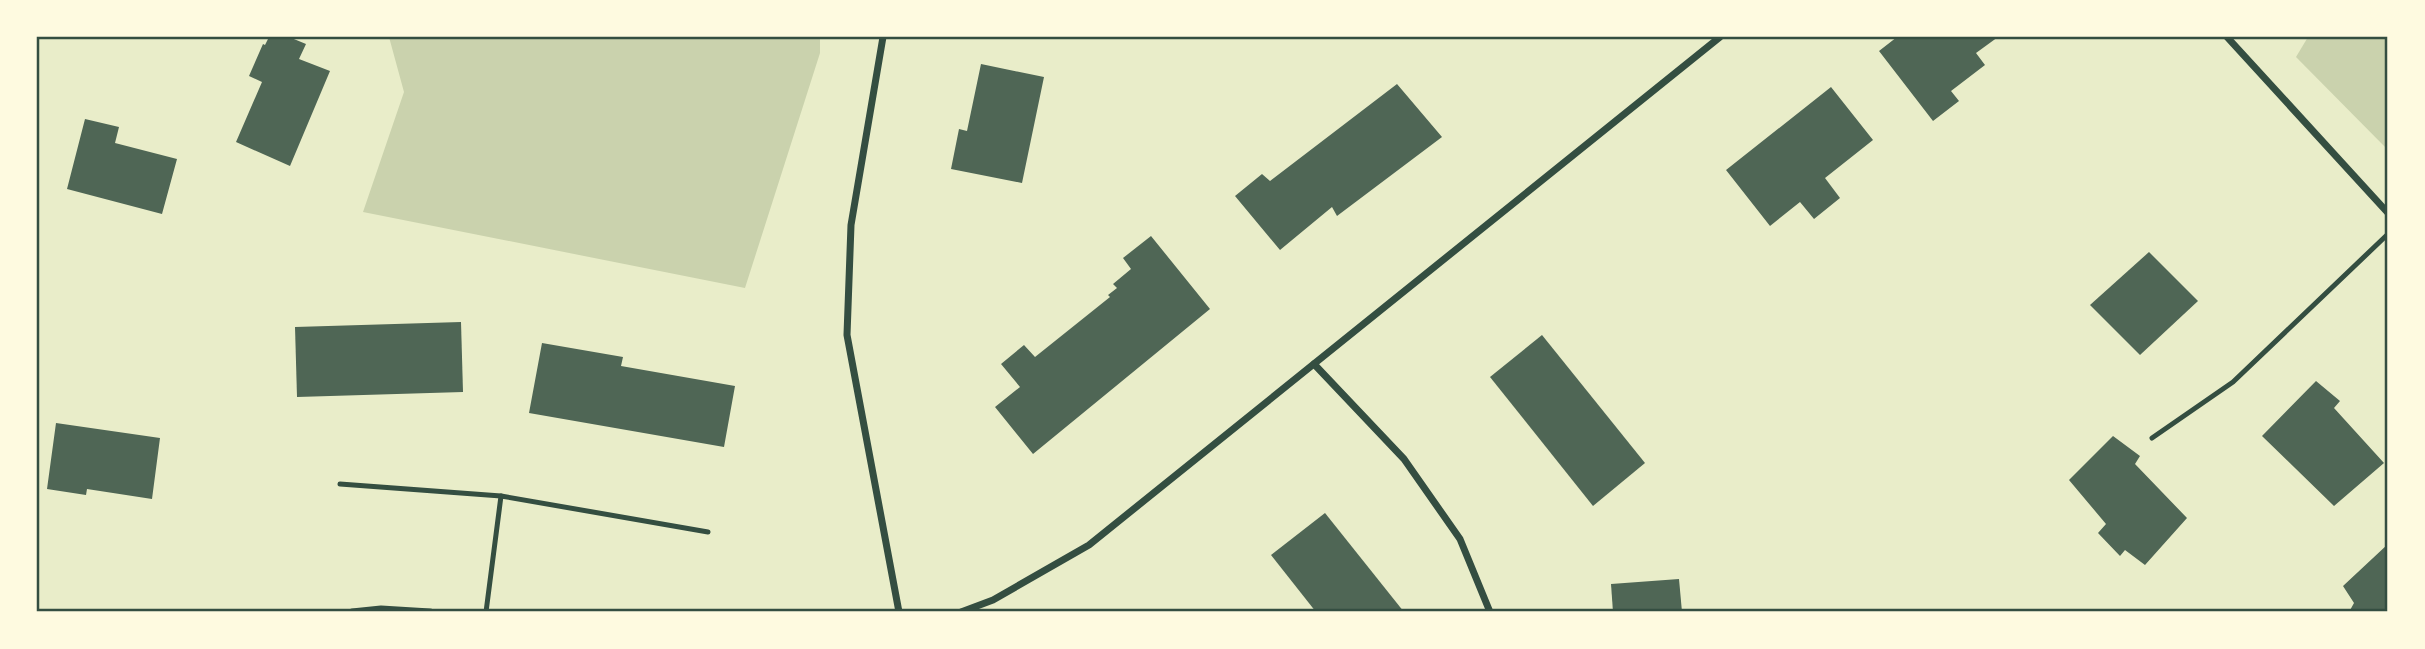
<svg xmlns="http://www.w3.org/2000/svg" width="2425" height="649" font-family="'Fira Sans Condensed',sans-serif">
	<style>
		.green { fill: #cad2ad }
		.building { fill: #4f6655 }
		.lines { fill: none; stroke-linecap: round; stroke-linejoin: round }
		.service { stroke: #344e41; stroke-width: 5 }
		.minor { stroke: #344e41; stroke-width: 7 }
		.neatline { fill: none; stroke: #344e41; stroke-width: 2.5 }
	</style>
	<rect width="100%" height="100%" fill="#e9edc9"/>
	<g class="green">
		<path d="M389,37H820V53L745,288L363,212L404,92Z"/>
		<path d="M2308,37H2388V150L2296,57Z"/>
	</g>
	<g class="building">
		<path d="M269,37H289L306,44L299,59L330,71L290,166L236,142L262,82L249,76L263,44L265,45Z"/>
		<path d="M1897,37H1998L1976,53L1985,65L1951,91L1959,101L1933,121L1879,51Z"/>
		<path d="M981,64L1044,77L1022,183L951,169L959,129L967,131Z"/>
		<path d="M1397,84L1442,137L1337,216L1332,207L1280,250L1235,196L1262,174L1270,181Z"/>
		<path d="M1831,87L1873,140L1825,178L1840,198L1814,219L1800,202L1770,226L1726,170Z"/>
		<path d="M85,119L119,127L115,143L177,159L162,214L67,189Z"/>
		<path d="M1151,236L1210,309L1033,454L995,407L1020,387L1001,364L1024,345L1035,357L1110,297L1108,295L1117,288L1113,284L1131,269L1123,258Z"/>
		<path d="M2149,252L2198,301L2140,355L2090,305Z"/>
		<path d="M461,322L463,392L297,397L295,327Z"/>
		<path d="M1542,335L1645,463L1593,506L1490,377Z"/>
		<path d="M542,343L623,357L621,366L735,386L724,447L529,413Z"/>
		<path d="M2316,381L2340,401L2334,408L2384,463L2334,506L2262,436Z"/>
		<path d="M56,423L160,438L152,499L87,489L86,495L47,489Z"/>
		<path d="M2113,436L2140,456L2135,464L2187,518L2145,565L2125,550L2120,556L2098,533L2106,524L2069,480Z"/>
		<path d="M1325,513L1404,612H1316L1271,555Z"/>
		<path d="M2388,544V612H2349L2354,603L2343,586Z"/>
		<path d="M1679,579L1682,612H1613L1611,584Z"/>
	</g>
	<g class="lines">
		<g class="service">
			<path d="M2152,438L2233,382L2388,234"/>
			<path d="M340,484L501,496"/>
			<path d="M486,612L501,496L708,532"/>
		</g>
		<g class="minor">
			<path d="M883,37L851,225L847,335L899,612"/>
			<path d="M2227,37L2388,213"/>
			<path d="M1314,364L1404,459L1460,539L1490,612"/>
			<path d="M352,612L381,609L430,612"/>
			<path d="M961,612L993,600L1089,545L1720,37"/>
		</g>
	</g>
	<rect width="2425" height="649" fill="none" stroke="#fefae0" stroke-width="77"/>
	<rect x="38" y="38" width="2348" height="572" class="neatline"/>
</svg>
